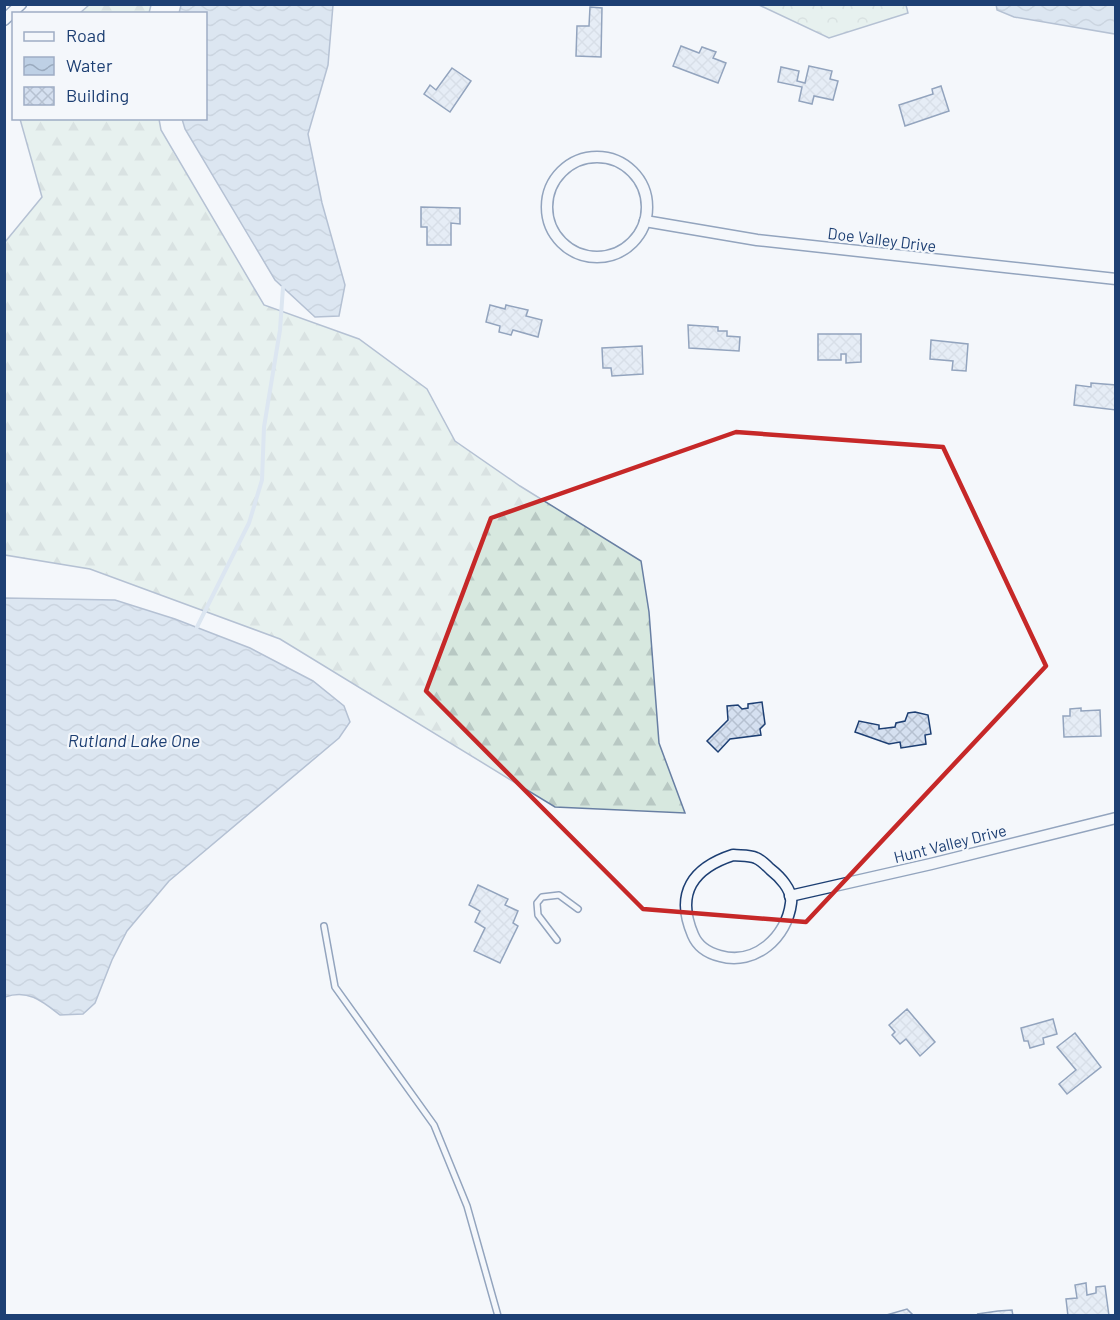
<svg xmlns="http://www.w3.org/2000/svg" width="1120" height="1320" font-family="Barlow,sans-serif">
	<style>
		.forest { fill: url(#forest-firs); stroke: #687fa3; stroke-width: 1.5 }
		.park { fill: url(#park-crowns); stroke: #687fa3; stroke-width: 1.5 }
		.water { fill: url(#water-waves); stroke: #687fa3; stroke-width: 1.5 }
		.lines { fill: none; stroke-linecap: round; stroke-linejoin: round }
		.stream { stroke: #bed0e5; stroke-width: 4 }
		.building { fill: url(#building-cross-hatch); stroke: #1d3f73; stroke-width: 1.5 }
		.lane-casing { stroke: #1d3f73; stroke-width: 8 }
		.street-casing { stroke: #1d3f73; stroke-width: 13 }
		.lane { stroke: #f4f7fb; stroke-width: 5 }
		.street { stroke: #f4f7fb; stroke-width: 10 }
		.marked { fill: none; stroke: #c62828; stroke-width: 4.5; stroke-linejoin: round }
		.labels { text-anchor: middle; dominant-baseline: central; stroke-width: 4.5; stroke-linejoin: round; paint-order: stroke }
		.street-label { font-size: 16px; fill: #1d3f73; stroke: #f4f7fb }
		.water-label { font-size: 18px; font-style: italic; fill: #1d3f73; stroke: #f4f7fb }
	</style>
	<defs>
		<pattern id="forest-firs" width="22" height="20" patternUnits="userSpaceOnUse" patternTransform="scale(1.5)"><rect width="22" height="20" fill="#d7e8df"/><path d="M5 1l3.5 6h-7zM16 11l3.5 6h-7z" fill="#b8c8c3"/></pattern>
		<pattern id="park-crowns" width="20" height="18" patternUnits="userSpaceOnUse" patternTransform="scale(1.5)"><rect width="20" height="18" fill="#d7e8df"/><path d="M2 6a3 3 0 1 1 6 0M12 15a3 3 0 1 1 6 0" fill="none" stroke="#b8c8c3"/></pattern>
		<pattern id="water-waves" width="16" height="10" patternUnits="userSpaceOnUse" patternTransform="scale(1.5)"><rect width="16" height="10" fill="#bed0e5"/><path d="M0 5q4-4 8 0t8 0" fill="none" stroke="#9aaabe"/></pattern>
		<pattern id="building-cross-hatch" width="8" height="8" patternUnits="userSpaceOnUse" patternTransform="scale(1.5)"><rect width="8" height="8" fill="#d5e0f0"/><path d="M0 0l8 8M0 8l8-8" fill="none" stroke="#b6c1d1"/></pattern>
	</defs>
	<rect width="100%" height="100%" fill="#f4f7fb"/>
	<g class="forest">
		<path d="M89,5V4L151,5L149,13H80Z"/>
		<path d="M20,119H159L161,130L264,305L359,339L427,389L455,441L520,486L641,561L649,612L659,743L685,813L555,807L280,639L90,569L5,555V242L42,197Z"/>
	</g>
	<path class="park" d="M759,5H906L908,13L829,38Z"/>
	<g class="water">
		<path d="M996,4L1115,5V34L1014,17L997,10Z"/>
		<path d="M181,5H333L328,65L308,134L322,203L345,285L339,316L315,317L275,280L185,129L182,119L206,118V14L179,13Z"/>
		<path d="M5,598L115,600L175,619L250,648L313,681L344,706L350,722L339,738L169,881L127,931L112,960L95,1003L83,1014L60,1015C42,1001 28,989 5,997Z"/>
	</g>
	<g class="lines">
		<path class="stream" d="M197,627L249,523L262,480L264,427L280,330L283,287"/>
	</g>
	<g class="building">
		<path d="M590,7L602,8L601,57L576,56L577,26H589Z"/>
		<path d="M681,46L699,53L702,47L716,52L713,58L726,63L718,83L673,66Z"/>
		<path d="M809,66L832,71L830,79L838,81L833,100L814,96L812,104L799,101L802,87L778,82L781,67L799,71L797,81L805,83Z"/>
		<path d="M452,68L471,81L450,112L424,94L430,85L436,90Z"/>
		<path d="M941,86L949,111L905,126L899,105L933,94L932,89Z"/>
		<path d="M421,207L460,208V224L451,223V245H427V227H421Z"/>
		<path d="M490,305L505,309L506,305L528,310L526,316L542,320L538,337L513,330L511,335L499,332L500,326L486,322Z"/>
		<path d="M688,325L718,327V331H727V336L740,337L739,351L689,348Z"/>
		<path d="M818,334H861V362L846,363V354H841V360H818Z"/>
		<path d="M931,340L968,344L966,371L952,370L953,361L930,359Z"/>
		<path d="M642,346L643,374L612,376L611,368H603L602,348Z"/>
		<path d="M1091,383L1116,385V410L1074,405L1076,385L1091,387Z"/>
		<path d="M762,702L765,724L760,729L761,735L730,739L718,752L707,741L728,720L727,706L738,705L742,709L748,708V704Z"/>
		<path d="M1081,708V711L1100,710L1101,736L1064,737L1063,716H1070V709Z"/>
		<path d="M915,712L928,715L931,734L925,735L926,744L901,748L900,742L889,744L855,732L859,721L879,725V729L895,727L896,723L905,721L908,713Z"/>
		<path d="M478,885L508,899L505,905L518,911L513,923L518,926L500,963L474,951L485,928L475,922L480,911L469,905Z"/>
		<path d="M907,1009L935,1042L920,1056L906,1039L900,1044L892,1035L895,1032L889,1025Z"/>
		<path d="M1053,1019L1057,1034L1043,1038L1044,1044L1030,1048L1028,1041H1024L1021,1028Z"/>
		<path d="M1075,1033L1101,1067L1067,1094L1059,1084L1076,1070L1057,1047Z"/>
		<path d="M1086,1283L1087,1295L1096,1293V1287L1105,1286L1109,1316H1068L1066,1299L1077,1298L1075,1285Z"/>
		<path d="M907,1309L914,1316H883Z"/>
		<path d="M1012,1310L1013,1316L977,1314L998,1311Z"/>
	</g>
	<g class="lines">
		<g class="lane-casing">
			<g id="lane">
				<path d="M324,926L335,987L434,1125L467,1206L498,1316"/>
				<path d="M557,940L538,915L537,903L542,897L559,895L578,909"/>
			</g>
		</g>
		<g class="street-casing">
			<g id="street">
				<path d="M4,20L21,4"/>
				<circle cx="597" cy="207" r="50"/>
				<path d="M645,221L757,240L1116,279"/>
				<path d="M733,855C740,856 749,855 756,858C761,860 766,865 770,869C779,876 793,890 791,903C787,937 755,966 720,956C708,953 698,947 693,935C675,893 693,868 733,855Z"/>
				<path d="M790,896L931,864L1116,818"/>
			</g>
		</g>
		<use href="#lane" class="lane"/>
		<use href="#street" class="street"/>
	</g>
	<path d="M0 0H1120V1320H0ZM736,432L943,447L1046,666L806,922L643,909L426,691L491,518Z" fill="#f4f7fb" fill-opacity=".55" fill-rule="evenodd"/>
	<path class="marked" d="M736,432L943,447L1046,666L806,922L643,909L426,691L491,518Z"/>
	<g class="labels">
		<g class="street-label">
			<text transform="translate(882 239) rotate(7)">Doe Valley Drive</text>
			<text transform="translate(950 843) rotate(-14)">Hunt Valley Drive</text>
		</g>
		<g class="water-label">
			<text x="134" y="740">Rutland Lake One</text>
		</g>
	</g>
	<rect width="1120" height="1320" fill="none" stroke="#1d3f73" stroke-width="12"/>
	<rect x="12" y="12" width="195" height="108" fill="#f4f7fb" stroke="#9eadc5" stroke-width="1.5"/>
	<rect x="24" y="32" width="30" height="9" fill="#f4f7fb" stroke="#9eadc5" stroke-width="1.5"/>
	<text x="66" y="42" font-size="18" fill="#1d3f73">Road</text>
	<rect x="24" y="57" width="30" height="18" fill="url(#water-waves)" stroke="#9eadc5" stroke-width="1.5"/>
	<text x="66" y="72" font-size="18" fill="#1d3f73">Water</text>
	<rect x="24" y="87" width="30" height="18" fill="url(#building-cross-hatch)" stroke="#9eadc5" stroke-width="1.5"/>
	<text x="66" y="102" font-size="18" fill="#1d3f73">Building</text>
</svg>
